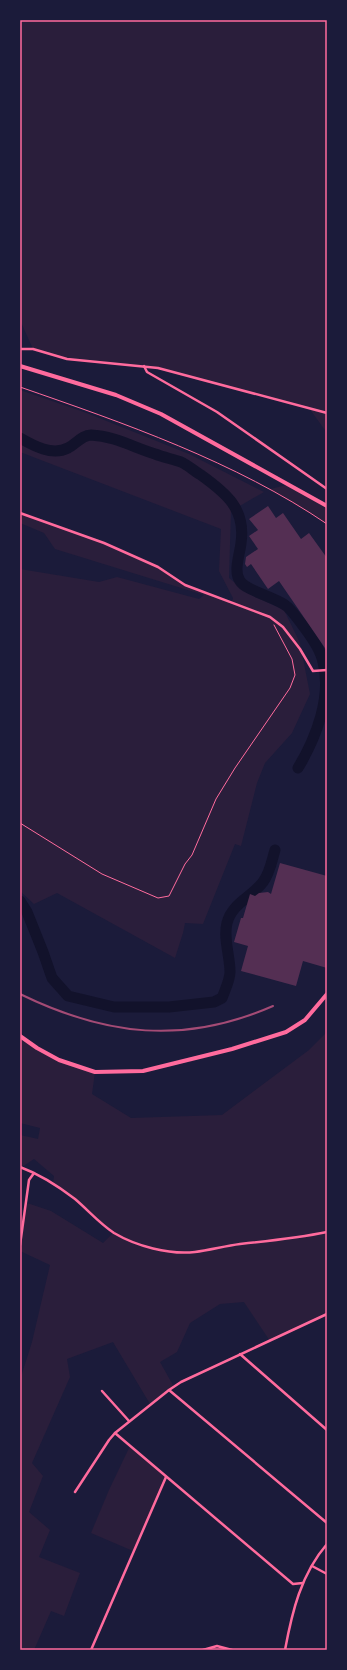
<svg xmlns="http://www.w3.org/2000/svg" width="347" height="1670" font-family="Georgia,serif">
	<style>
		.green { fill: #2a1e3b }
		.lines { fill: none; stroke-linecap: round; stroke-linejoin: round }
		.river { stroke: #12122b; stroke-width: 11 }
		.building { fill: #542f53 }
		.path { stroke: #ff6b9d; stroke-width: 1 }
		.minor { stroke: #ff6b9d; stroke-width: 2.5 }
		.secondary { stroke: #ff6b9d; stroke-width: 4 }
		.rail { stroke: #a44b75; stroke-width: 2 }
		.neatline { fill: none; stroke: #ff6b9d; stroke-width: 1.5 }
	</style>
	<rect width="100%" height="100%" fill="#1b1b3a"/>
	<g class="green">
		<path d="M20,20H327V433L309,408L158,368L67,359L33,349L20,320Z"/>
		<path d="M20,390L84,412L189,454L264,492L231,511L229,578L249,594L284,610L300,643L310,694L292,733L265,763L257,783L241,846L235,844L203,924L185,923L183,933L175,958L57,893L34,904L20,891V569L99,582L117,577L199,599L204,595L55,549L44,533L20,523V513L104,543L134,555L158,567L185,585L232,602L233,598L219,571L221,529L20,452Z"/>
		<path d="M287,485L327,506V524L270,489Z"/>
		<path d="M327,1032V1314L270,1341L244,1302L220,1304L190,1323L177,1352L160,1362L174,1387L150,1404L113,1342L67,1359L70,1377L32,1463L43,1476L29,1512L50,1530L39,1557L80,1573L64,1616L51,1611L34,1650H20V1380L32,1342L50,1265L20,1251L27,1203L51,1211L103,1243L113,1233L75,1200L53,1184L54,1176L34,1159L22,1167H20V1135L38,1139L40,1128L20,1123V1036L59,1060L95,1072L92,1094L131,1118L222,1115L309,1050Z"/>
		<path d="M130,1446L166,1477L133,1551L91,1533L109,1490Z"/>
	</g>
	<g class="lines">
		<g class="river">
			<path d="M20,438C34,446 52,456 68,448C76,444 82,435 91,435C114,436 133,447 155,454C163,457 172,459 181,462C188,465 194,471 201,475C226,493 246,509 241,543C240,554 233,571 240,581C245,590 274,597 285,605C291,609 296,617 301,623C308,632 321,650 323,662C332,697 316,738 298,768"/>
			<path d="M20,901L27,912L43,952L52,978L68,996L114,1007H169L214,1002L222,998C225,990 230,980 230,972C230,956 223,938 227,923C232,903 252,897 263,882C270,873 272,860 275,850"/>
		</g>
	</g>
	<g class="building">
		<path d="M268,506L276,518L283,513L301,539L309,533L327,558V651L279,581L268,589L251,564L247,567L245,564L246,557L258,549L249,536L258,530L249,519Z"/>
		<path d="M280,863L327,876V968L303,961L296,986L241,971L248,946L234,942L241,918H243L250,894L255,896L259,893L268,892L271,894Z"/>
	</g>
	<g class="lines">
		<g class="path">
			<path d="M20,387C124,423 236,462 327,524"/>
			<path d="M20,823L102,874L158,898L169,896L185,864L192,855L216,799L235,768L290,688L295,675L292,659L274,625"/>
		</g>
		<g class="minor">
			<path d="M20,349H33L67,359L158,368L327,413"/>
			<path d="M144,366L147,372L217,412L327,489"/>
			<path d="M20,513L104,543L158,567L185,585L270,617L283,627L300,649L313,671L327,670"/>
			<path d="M20,1167C39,1174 58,1186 75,1199C88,1210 99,1223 114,1233C136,1246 169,1255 195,1252C210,1250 225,1246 240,1244C269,1241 298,1238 327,1232"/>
			<path d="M20,1245L29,1180L34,1173"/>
			<path d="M240,1354L327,1430"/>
			<path d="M169,1390L327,1523"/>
			<path d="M102,1391L129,1421"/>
			<path d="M115,1433L293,1584L303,1583"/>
			<path d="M75,1492L109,1440L115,1433L169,1390L181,1382L327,1314"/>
			<path d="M312,1566L327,1574"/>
			<path d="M91,1650L166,1477"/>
			<path d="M203,1650L217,1646L232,1650"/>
			<path d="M285,1650C292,1612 301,1574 327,1544"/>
		</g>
		<g class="secondary">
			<path d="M20,366L116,395L161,414L327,506"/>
			<path d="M20,1036L37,1048L59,1060L95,1072L143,1071L232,1049L286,1032L305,1020L327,994"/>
		</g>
		<path class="rail" d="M20,994C106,1036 184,1045 273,1006"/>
	</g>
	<rect width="347" height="1670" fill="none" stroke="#1b1b3a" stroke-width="42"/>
	<rect x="21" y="21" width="305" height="1628" class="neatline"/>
</svg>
